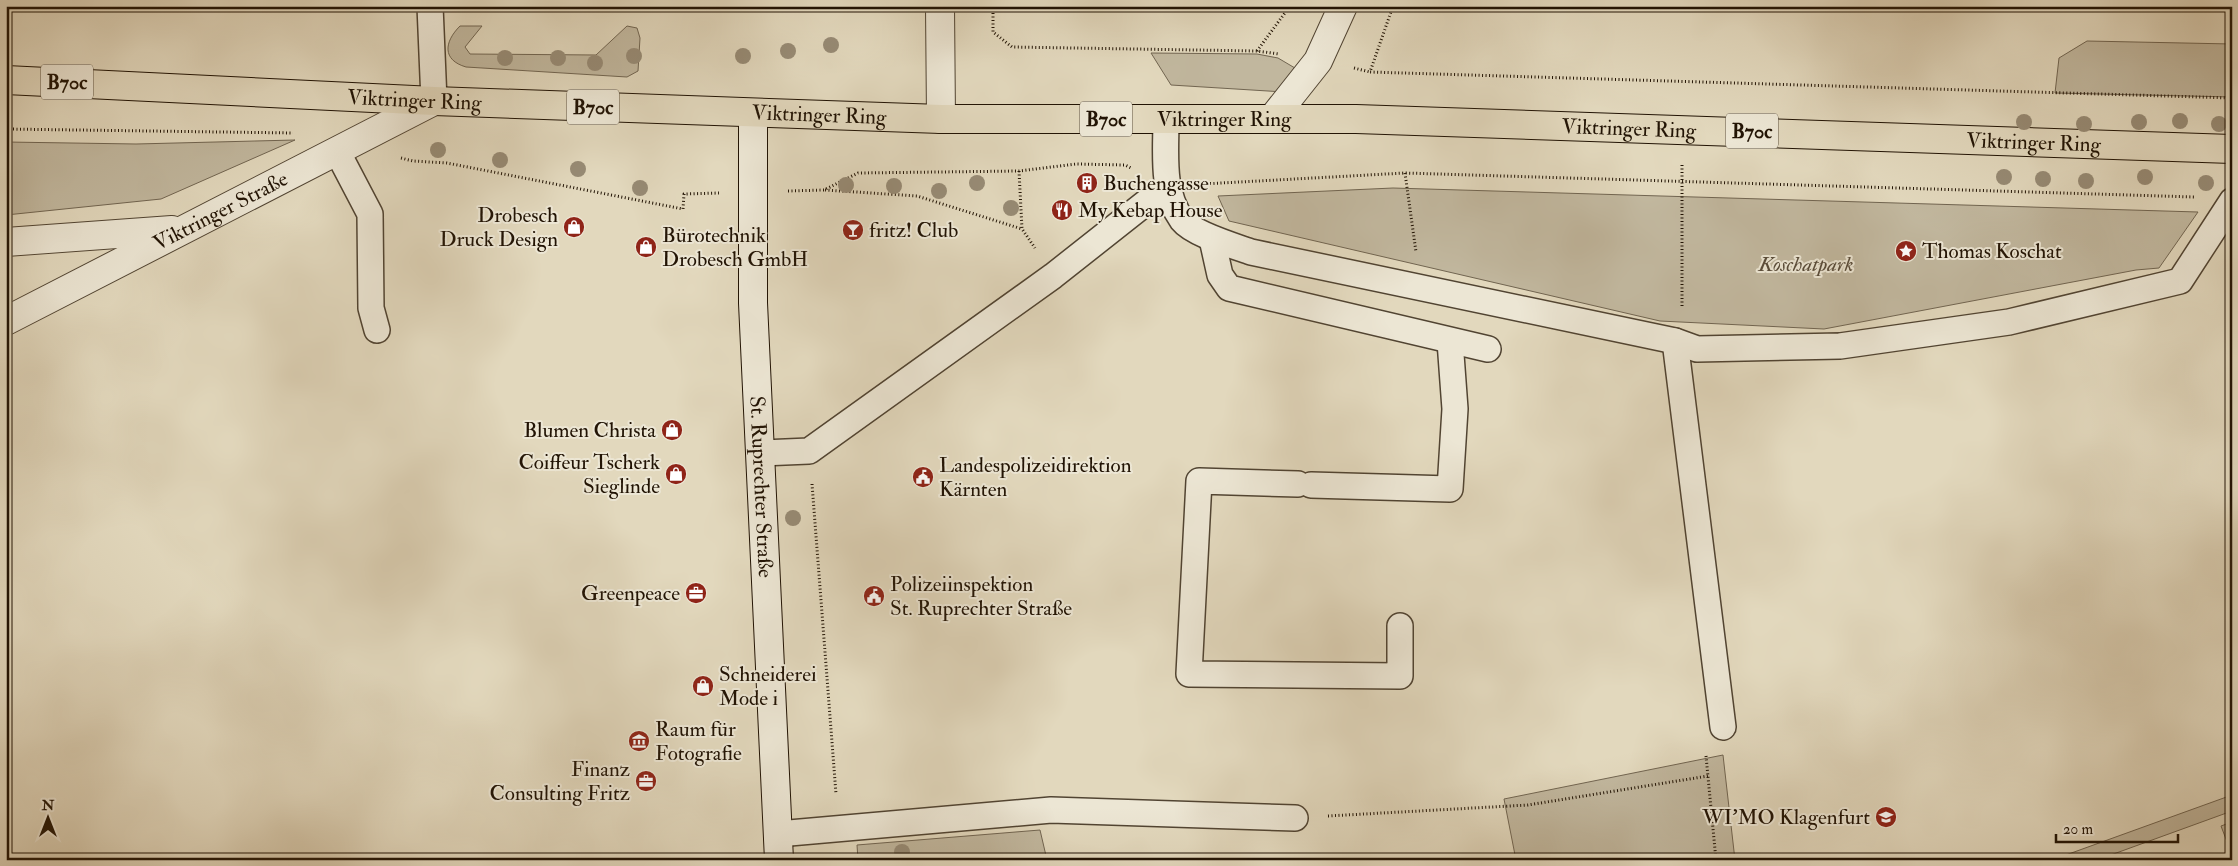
<svg xmlns="http://www.w3.org/2000/svg" width="2238" height="866" font-family="'IM FELL Double Pica',serif">
	<style>
		.green { fill: #c1b79e; stroke: #716551 }
		.lines { fill: none; stroke-linecap: round; stroke-linejoin: round }
		.lane-casing { stroke: #514432; stroke-width: 28 }
		.street-casing { stroke: #514432; stroke-width: 30 }
		.secondary-casing { stroke: #211304; stroke-width: 30 }
		.primary-casing { stroke: #211304; stroke-width: 30 }
		.path { stroke: #211304; stroke-width: 3; stroke-dasharray: 1 2.5; stroke-linecap: butt }
		.lane { stroke: #ece6d4; stroke-width: 25 }
		.street { stroke: #ece6d4; stroke-width: 28 }
		.secondary { stroke: #ece6d4; stroke-width: 28 }
		.primary { stroke: #e2d8bd; stroke-width: 28 }
		.tree { fill: #978b75 }
		.labels { text-anchor: middle; dominant-baseline: central; stroke-width: 4; stroke-linejoin: round; paint-order: stroke }
		.shield { fill: #ece6d4; stroke: #5e5242; stroke-width: 1 }
		.shield-label { font-size: 20px; font-weight: bold; fill: #211304 }
		.street-label { font-size: 21px; fill: #211304; stroke: #ece6d4 }
		.poi-label { font-size: 21px; fill: #211304; stroke: #ece6d4; text-anchor: start }
		.park-label { font-size: 21px; font-style: italic; fill: #594c3a; stroke: #ece6d4 }
	</style>
	<rect width="100%" height="100%" fill="#e2d8bd"/>
	<filter id="stains"><feTurbulence type="fractalNoise" baseFrequency=".004" numOctaves="4"/><feColorMatrix values="0 0 0 0 .2 0 0 0 0 .09 0 0 0 0 .02 0 0 0 .5 -.17"/></filter>
	<radialGradient id="worn" r=".72"><stop offset=".6" stop-color="#630" stop-opacity="0"/><stop offset="1" stop-color="#630" stop-opacity=".3"/></radialGradient>
	<g class="green">
		<path d="M460,26H482L465,47L470,54L596,55L627,26L637,28L640,38L638,71L627,77L466,67C442,60 444,42 460,26Z"/>
		<path d="M2087,41L2232,44V97L2055,93L2059,58Z"/>
		<path d="M1151,53L1257,54L1278,58L1300,71L1284,92L1171,85Z"/>
		<path d="M295,140L161,199L6,215V142L136,144Z"/>
		<path d="M1393,188L2198,212L2159,268L2136,270L1824,329L1660,321L1229,221L1218,196Z"/>
		<path d="M1723,755L1735,860H1516L1504,799Z"/>
		<path d="M2232,795V811L2097,860H2052Z"/>
		<path d="M2232,822V855L2221,826Z"/>
		<path d="M1040,830L1047,860H858L857,845Z"/>
	</g>
	<g class="lines">
		<g class="lane-casing">
			<g id="lane">
				<path d="M430,6L434,101"/>
				<path d="M1166,119C1166,153 1161,191 1182,220C1193,234 1234,246 1251,252L1675,341L1697,349L1840,346L2009,322L2180,281L2232,201"/>
				<path d="M337,151L370,214L371,308L377,330"/>
				<path d="M1212,239L1220,275L1229,288L1488,349"/>
				<path d="M1675,341L1723,727"/>
				<path d="M760,453L809,451L1053,276L1167,186"/>
				<path d="M1298,484L1199,481L1189,674L1400,676V626"/>
				<path d="M1311,485L1450,489L1455,409L1450,341"/>
				<path d="M778,834L1051,810L1295,818"/>
			</g>
		</g>
		<g class="street-casing">
			<g id="street">
				<path d="M940,6L941,119"/>
				<path d="M1272,119L1318,61L1343,6"/>
				<path d="M6,242L172,230"/>
				<path id="s1" d="M6,321L434,101"/>
			</g>
		</g>
		<g class="secondary-casing">
			<g id="secondary">
				<path id="s2" d="M753,113V303L779,860"/>
			</g>
		</g>
		<g class="primary-casing">
			<g id="primary">
				<path id="s3" d="M6,80L434,101L941,119H1356L2232,149"/>
			</g>
		</g>
		<g class="path">
			<path d="M993,6V32L1012,47L1257,51L1279,54"/>
			<path d="M1393,6L1370,72L2232,98"/>
			<path d="M1257,51L1290,6"/>
			<path d="M1354,68L1370,72"/>
			<path d="M6,129L293,133"/>
			<path d="M401,158L413,161L447,163L683,209L684,194L719,193"/>
			<path d="M1682,165V308"/>
			<path d="M1019,171L1022,229L1035,248"/>
			<path d="M1405,173L1416,252"/>
			<path d="M1203,184L1405,173L2194,197"/>
			<path d="M825,190L917,196L1022,229"/>
			<path d="M788,191L824,190L858,173L1019,171L1076,164L1125,165L1131,168"/>
			<path d="M812,484L836,794"/>
			<path d="M1706,756L1716,860"/>
			<path d="M1328,816L1528,805L1708,776"/>
		</g>
		<use href="#lane" class="lane"/>
		<use href="#street" class="street"/>
		<use href="#secondary" class="secondary"/>
		<use href="#primary" class="primary"/>
	</g>
	<g class="tree">
		<circle cx="831" cy="45" r="8"/>
		<circle cx="788" cy="51" r="8"/>
		<circle cx="634" cy="56" r="8"/>
		<circle cx="743" cy="56" r="8"/>
		<circle cx="505" cy="58" r="8"/>
		<circle cx="558" cy="58" r="8"/>
		<circle cx="595" cy="63" r="8"/>
		<circle cx="2180" cy="121" r="8"/>
		<circle cx="2024" cy="122" r="8"/>
		<circle cx="2139" cy="122" r="8"/>
		<circle cx="2084" cy="124" r="8"/>
		<circle cx="2219" cy="124" r="8"/>
		<circle cx="438" cy="150" r="8"/>
		<circle cx="500" cy="160" r="8"/>
		<circle cx="578" cy="169" r="8"/>
		<circle cx="2004" cy="177" r="8"/>
		<circle cx="2145" cy="177" r="8"/>
		<circle cx="2043" cy="179" r="8"/>
		<circle cx="2086" cy="181" r="8"/>
		<circle cx="977" cy="183" r="8"/>
		<circle cx="2206" cy="183" r="8"/>
		<circle cx="846" cy="185" r="8"/>
		<circle cx="894" cy="186" r="8"/>
		<circle cx="640" cy="188" r="8"/>
		<circle cx="939" cy="191" r="8"/>
		<circle cx="1011" cy="208" r="8"/>
		<circle cx="793" cy="518" r="8"/>
		<circle cx="902" cy="852" r="8"/>
	</g>
	<defs>
		<g id="building-disc" transform="scale(1.125)"><circle r="9.5" fill="#8f2418" stroke="#ece6d4"/><path d="M-4-6H4V6H1V3H-1V6H-4ZM-2.5-4.3h1.7v1.8h-1.7ZM.8-4.3h1.7v1.8H.8ZM-2.5-1h1.7V.8h-1.7ZM.8-1h1.7V.8H.8Z" fill="#fff"/></g>
		<g id="restaurant-disc" transform="scale(1.125)"><circle r="9.5" fill="#8f2418" stroke="#ece6d4"/><path d="M-5-6h1v4h1v-4h1v4h1v-4h1v5L-1.5 .5V6h-2V.5L-5-1ZM5-6V6H3V1.5H1.5Q1.5-4 5-6Z" fill="#fff"/></g>
		<g id="shop-disc" transform="scale(1.125)"><circle r="9.5" fill="#8f2418" stroke="#ece6d4"/><path d="M-5-2.5h2.3a2.7 3.5 0 0 1 5.4 0H5L5.5 6h-11ZM-1.5-2.5h3a1.5 2.3 0 0 0-3 0Z" fill="#fff"/></g>
		<g id="bar-disc" transform="scale(1.125)"><circle r="9.5" fill="#8f2418" stroke="#ece6d4"/><path d="M-6-5H6L.8 .8V4.5H3.5V6h-7V4.5H-.8V.8Z" fill="#fff"/></g>
		<g id="sight-disc" transform="scale(1.125)"><circle r="9.5" fill="#8f2418" stroke="#ece6d4"/><path d="M0-6L1.8-2.2L6-1.7L2.9 1.2L3.7 5.4L0 3.3L-3.7 5.4L-2.9 1.2L-6-1.7L-1.8-2.2Z" fill="#fff"/></g>
		<g id="civic-disc" transform="scale(1.125)"><circle r="9.5" fill="#8f2418" stroke="#ece6d4"/><path d="M-.6-6.5H3V-4.5H.6V-3L4-1V1h2V6H-6V1h2V-1L-.6-3ZM-1.2 2.5V6h2.4V2.5Z" fill="#fff"/></g>
		<g id="office-disc" transform="scale(1.125)"><circle r="9.5" fill="#8f2418" stroke="#ece6d4"/><path d="M-6-3h4V-5.5h4V-3h4V5H-6ZM-1-4.5V-3h2v-1.5ZM-6 0V1H6V0Z" fill="#fff"/></g>
		<g id="museum-disc" transform="scale(1.125)"><circle r="9.5" fill="#8f2418" stroke="#ece6d4"/><path d="M0-6L6-3V-2H-6V-3ZM-5-1h2V3h-2ZM-1-1h2V3h-2ZM3-1h2V3H3ZM-6 4H6V6H-6Z" fill="#fff"/></g>
		<g id="school-disc" transform="scale(1.125)"><circle r="9.5" fill="#8f2418" stroke="#ece6d4"/><path d="M0-5L7-2L0 1L-7-2ZM-4 1L0 2.5L4 1V4Q0 6-4 4Z" fill="#fff"/></g>
	</defs>
	<g fill-rule="evenodd">
		<use href="#building-disc" x="1087" y="183"/>
		<use href="#restaurant-disc" x="1062" y="210"/>
		<use href="#shop-disc" x="574" y="227"/>
		<use href="#bar-disc" x="853" y="230"/>
		<use href="#shop-disc" x="646" y="247"/>
		<use href="#sight-disc" x="1906" y="251"/>
		<use href="#shop-disc" x="672" y="430"/>
		<use href="#shop-disc" x="676" y="474"/>
		<use href="#civic-disc" x="923" y="477"/>
		<use href="#office-disc" x="696" y="593"/>
		<use href="#civic-disc" x="874" y="596"/>
		<use href="#shop-disc" x="703" y="686"/>
		<use href="#museum-disc" x="639" y="741"/>
		<use href="#office-disc" x="646" y="781"/>
		<use href="#school-disc" x="1886" y="817"/>
	</g>
	<g class="labels">
		<g class="shield">
			<rect x="41" y="64.5" width="52" height="35" rx="4"/>
			<rect x="567" y="89.5" width="52" height="35" rx="4"/>
			<rect x="1080" y="101.5" width="52" height="35" rx="4"/>
			<rect x="1726" y="113.5" width="52" height="35" rx="4"/>
		</g>
		<g class="shield-label">
			<text x="67" y="82">B70c</text>
			<text x="593" y="107">B70c</text>
			<text x="1106" y="119">B70c</text>
			<text x="1752" y="131">B70c</text>
		</g>
		<g class="street-label">
			<text stroke="none"><textPath href="#s3" startOffset="409">Viktringer Ring</textPath></text>
			<text stroke="none"><textPath href="#s3" startOffset="814">Viktringer Ring</textPath></text>
			<text stroke="none"><textPath href="#s3" startOffset="1219">Viktringer Ring</textPath></text>
			<text stroke="none"><textPath href="#s3" startOffset="1624">Viktringer Ring</textPath></text>
			<text stroke="none"><textPath href="#s3" startOffset="2029">Viktringer Ring</textPath></text>
			<text stroke="none"><textPath href="#s1" startOffset="241">Viktringer Straße</textPath></text>
			<text stroke="none"><textPath href="#s2" startOffset="374">St. Ruprechter Straße</textPath></text>
		</g>
		<g class="poi-label">
			<text x="1103" y="183">Buchengasse</text>
			<text x="1078" y="210">My Kebap House</text>
			<text x="558" y="215" text-anchor="end">Drobesch<tspan x="558" dy="24">Druck Design</tspan></text>
			<text x="869" y="230">fritz! Club</text>
			<text x="662" y="235">Bürotechnik<tspan x="662" dy="24">Drobesch GmbH</tspan></text>
			<text x="1922" y="251">Thomas Koschat</text>
			<text x="656" y="430" text-anchor="end">Blumen Christa</text>
			<text x="660" y="462" text-anchor="end">Coiffeur Tscherk<tspan x="660" dy="24">Sieglinde</tspan></text>
			<text x="939" y="465">Landespolizeidirektion<tspan x="939" dy="24">Kärnten</tspan></text>
			<text x="890" y="584">Polizeiinspektion<tspan x="890" dy="24">St. Ruprechter Straße</tspan></text>
			<text x="680" y="593" text-anchor="end">Greenpeace</text>
			<text x="719" y="674">Schneiderei<tspan x="719" dy="24">Mode i</tspan></text>
			<text x="655" y="729">Raum für<tspan x="655" dy="24">Fotografie</tspan></text>
			<text x="630" y="769" text-anchor="end">Finanz<tspan x="630" dy="24">Consulting Fritz</tspan></text>
			<text x="1870" y="817" text-anchor="end">WI’MO Klagenfurt</text>
		</g>
		<g class="park-label">
			<text x="1806" y="264">Koschatpark</text>
		</g>
	</g>
	<rect width="2238" height="866" fill="none" stroke="#e2d8bd" stroke-width="25"/>
	<rect x="8" y="8" width="2223" height="851" fill="none" stroke="#211304" stroke-width="2.5"/>
	<rect x="12" y="12" width="2213" height="841" fill="none" stroke="#211304"/>
	<g transform="translate(48 818)" stroke="#ece6d4" stroke-width="4" paint-order="stroke">
	<path d="M0-4L9 19L0 12L-9 19Z" fill="#211304"/>
	<text y="-8" font-size="14" font-weight="bold" text-anchor="middle" fill="#211304">N</text>
	</g>
	<path d="M2056 834v8h122v-8" fill="none" stroke="#211304" stroke-width="2.5"/>
	<text x="2063" y="834" font-size="15" fill="#211304" stroke="#ece6d4" stroke-width="4" paint-order="stroke">20 m</text>
	<rect width="100%" height="100%" filter="url(#stains)"/>
	<rect width="100%" height="100%" fill="url(#worn)"/>
</svg>
